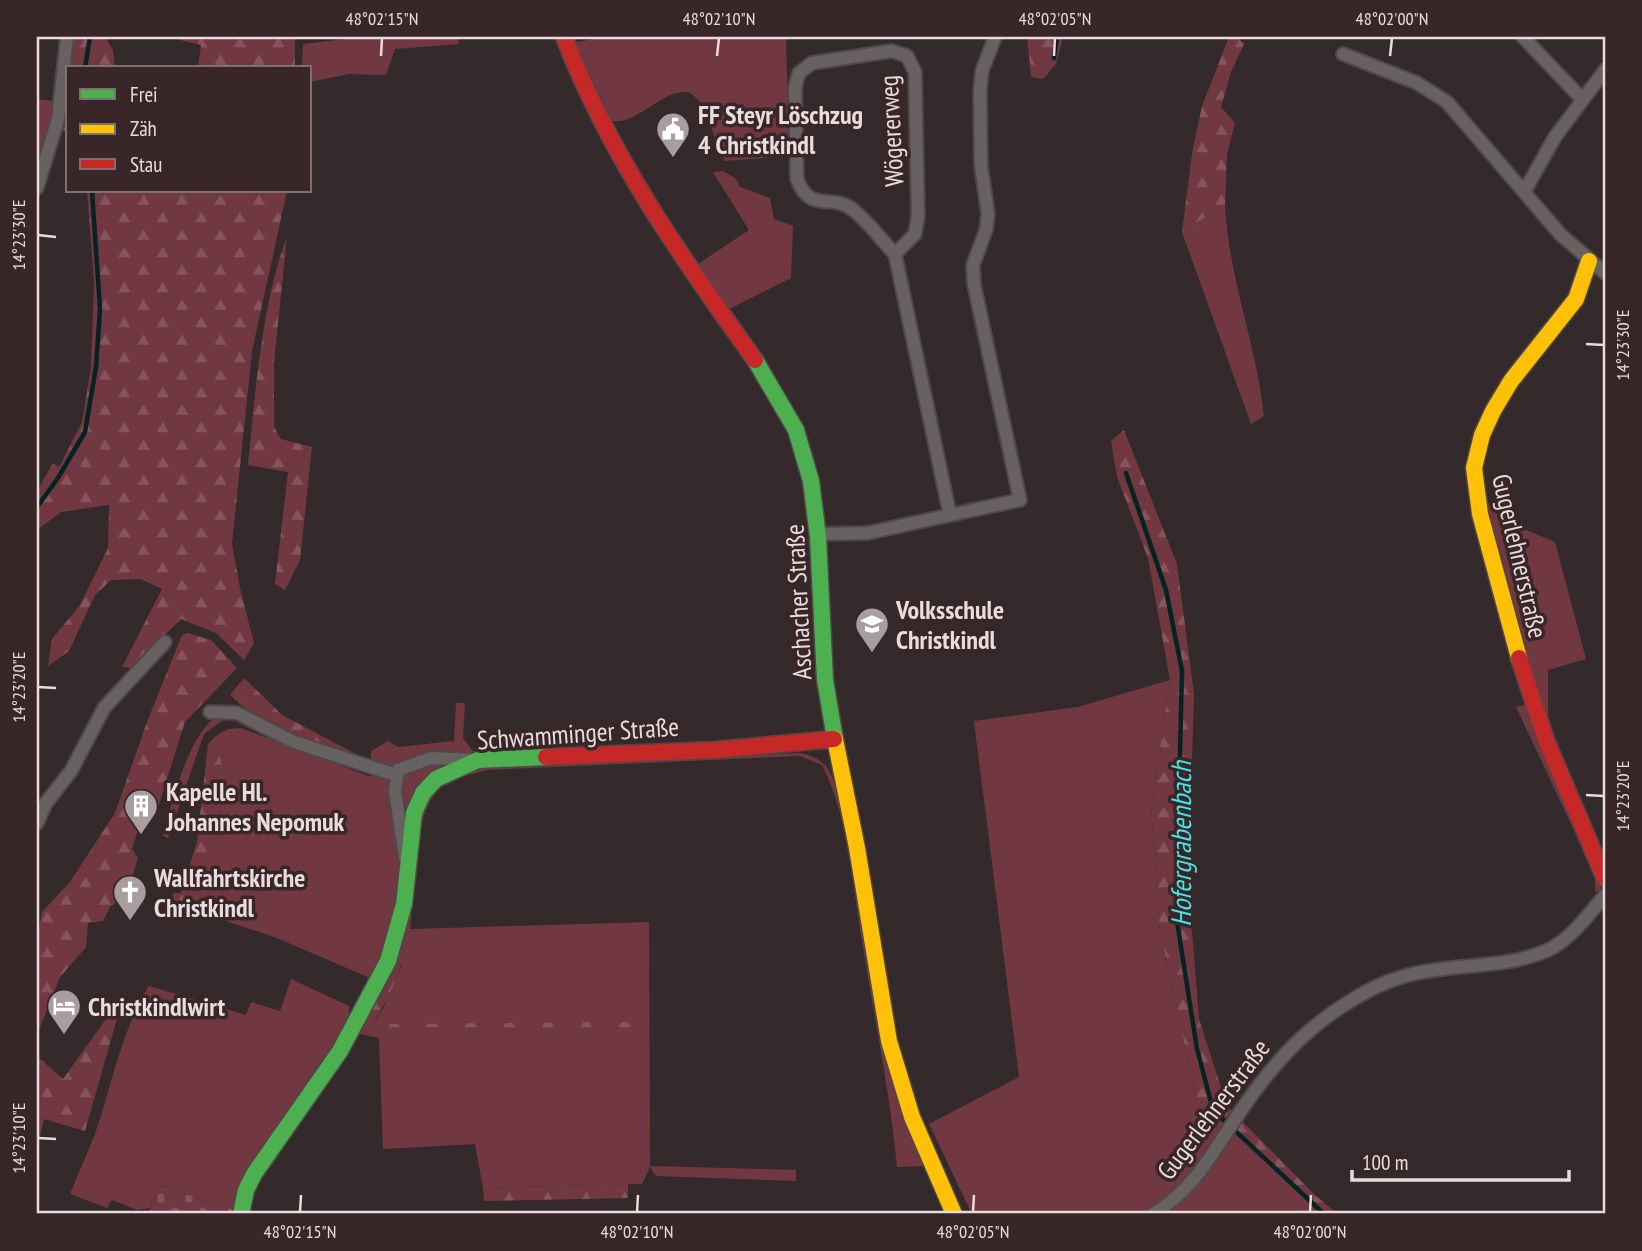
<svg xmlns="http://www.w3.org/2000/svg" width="1642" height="1251" font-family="'PT Sans Narrow',sans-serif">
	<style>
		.green { fill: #723842 }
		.forest { fill: url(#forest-firs) }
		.cemetery { fill: url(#cemetery-stones) }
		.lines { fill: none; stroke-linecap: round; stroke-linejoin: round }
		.stream { stroke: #052323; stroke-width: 4.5 }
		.street-casing { stroke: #504749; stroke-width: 16 }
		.fast-casing { stroke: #504749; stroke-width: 19 }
		.slow-casing { stroke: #504749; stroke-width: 19 }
		.jam-casing { stroke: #504749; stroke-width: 19 }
		.street { stroke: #676162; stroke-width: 12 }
		.fast { stroke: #4caf50; stroke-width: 16 }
		.slow { stroke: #ffc107; stroke-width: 16 }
		.jam { stroke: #c62828; stroke-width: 16 }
		.ticks { fill: none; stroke: #e8dcdd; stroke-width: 2.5 }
		.labels { text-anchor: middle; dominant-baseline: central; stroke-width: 7; stroke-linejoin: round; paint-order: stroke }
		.poi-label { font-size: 26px; font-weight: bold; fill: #e8dcdd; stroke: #382628; text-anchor: start }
		.street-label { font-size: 26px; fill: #e8dcdd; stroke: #382628 }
		.water-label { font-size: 28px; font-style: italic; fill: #43e5e5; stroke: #382628 }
		.neatline { fill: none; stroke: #e8dcdd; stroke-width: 2.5 }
		.ticks-label { font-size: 18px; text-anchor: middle; fill: #e8dcdd }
	</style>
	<defs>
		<pattern id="forest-firs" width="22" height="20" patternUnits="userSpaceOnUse" patternTransform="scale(1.75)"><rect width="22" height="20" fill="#723842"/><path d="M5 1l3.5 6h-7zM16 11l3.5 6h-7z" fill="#86545d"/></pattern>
		<pattern id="cemetery-stones" width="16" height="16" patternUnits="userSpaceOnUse" patternTransform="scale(1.75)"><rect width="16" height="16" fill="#723842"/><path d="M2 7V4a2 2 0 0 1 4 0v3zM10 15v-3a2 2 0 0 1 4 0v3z" fill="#86545d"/></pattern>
	</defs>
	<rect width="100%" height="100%" fill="#342a2c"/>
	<g class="green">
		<path d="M363,37H457L459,44L395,49L386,75L349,74L310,82V68H302L303,44Z"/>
		<path d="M572,37L578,42L602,37H786L789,156L725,161C708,139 717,108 688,92C660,90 638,125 612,121Z"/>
		<path d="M37,99L54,101L45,153L37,169Z"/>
		<path d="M723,171L736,179L740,187L770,198L774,219L793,226L791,278L727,310L695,266L749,230L713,172Z"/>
		<path d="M1225,205C1229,280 1256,342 1264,416L1251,424L1182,232Z"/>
		<path d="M1504,402C1492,436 1462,492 1504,519C1519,528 1538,534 1555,542L1586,659L1548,670V720L1527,674L1478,468Z"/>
		<path d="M1170,680L1151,808L1160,932L1199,1111L1301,1214H972L929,1124L1019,1077L974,721L1078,707Z"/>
		<path d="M456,703H465L463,738L486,768L800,753C832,760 832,776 840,803L925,1166L897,1167C890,1091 874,1017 862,941C852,883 849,818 822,765L800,756L488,770C471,774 456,777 442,787C411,810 416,893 410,929L649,922L650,1166L796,1170V1181L656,1176L650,1167L642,1184L483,1188L475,1144L383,1149L379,1038L365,1035L383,1009L403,962L384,984L277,938L202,913C193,891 215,844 219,817C224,789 222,764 216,736L228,729L241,728L371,777V751L388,741L398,747L454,741Z"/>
		<path d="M1529,704L1600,884V890L1595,892V875L1516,707Z"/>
		<path d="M214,718H239L223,720L204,734L168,838L163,836C172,802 187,740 214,718Z"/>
		<path d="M291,979L349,1006V1027L232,1209L157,1184L150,1208L137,1210L112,1200L107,1208L70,1194C78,1174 87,1154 95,1134C112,1084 121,1032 149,986L246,1015L251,1002L280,1011Z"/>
	</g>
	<g class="forest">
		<path d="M72,37L106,39L113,50L115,68H68V132L60,130Z"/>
		<path d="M168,37H295V68H198L201,45Z"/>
		<path d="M1027,37H1063L1056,64L1043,79L1031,77Z"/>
		<path d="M1229,37H1237L1244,44L1231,72L1221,107L1235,123L1227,154L1225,205L1182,232L1192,153L1202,106Z"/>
		<path d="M87,191H287L252,351L232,544L240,588L254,643L244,660L216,633L181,619L131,668L122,667L162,589L141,579L111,580L95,595L69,651L48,666L52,639L80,605L108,548L109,505L61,512L37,530V491L53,463L59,467L82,422L91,367L94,282Z"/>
		<path d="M287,237L274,362V427L281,439L312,447L300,560L285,590L275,584L288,472L248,465C255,396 262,301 287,237Z"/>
		<path d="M1124,430L1177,564L1194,694L1188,881L1199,1019L1227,1106L1317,1197L1338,1214H1301L1199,1111L1160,932L1151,808L1170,680L1148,558L1117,477L1111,441Z"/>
		<path d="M188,633L211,640L237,668L185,722L155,817L138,830L132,849L138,858L129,887H121L117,902L110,907L103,921L88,923L86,947L60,977L37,1035V940L42,912L70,882L115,813L147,722L182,635Z"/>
		<path d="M244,678L282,715L373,763C326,746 266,731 230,695Z"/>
		<path d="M216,736C223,764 224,789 219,817C215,844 193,891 202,913L172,900L173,893H181L197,842L208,744Z"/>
		<path d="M403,938L407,939C401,975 386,1005 365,1035L357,1033Z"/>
		<path d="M124,994L85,1131L44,1119L37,1151V1056L63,1079Z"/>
		<path d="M641,1022V1029L389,1032V1024Z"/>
		<path d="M628,1184V1198L484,1201L483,1188Z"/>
	</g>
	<path class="cemetery" d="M156,1184L232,1209V1214H149Z"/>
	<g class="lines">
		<g class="stream">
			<path d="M1054,58L1057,37"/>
			<path d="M85,68L90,37"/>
			<path d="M1126,473L1166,590L1182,671L1176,915L1197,1049L1213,1110L1324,1214"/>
			<path d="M37,507L58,478L85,432L96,367L100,309L92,191"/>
			<path d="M1598,1214L1605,1211"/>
		</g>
		<g class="street-casing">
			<g id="street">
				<path d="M1523,37L1582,99"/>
				<path d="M892,51L907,56L915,72L918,216L915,234L895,254C881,240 868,221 852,209C831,193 810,214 797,179L795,87L799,73L812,63Z"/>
				<path d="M1343,54L1417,83L1447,102L1560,234L1605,273"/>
				<path d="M37,188L58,119L67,37"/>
				<path d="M1524,192L1555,137L1605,70"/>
				<path d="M950,515L1020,500L974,284L973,265L986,230L988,214L981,166L980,91L982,71L995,37"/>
				<path d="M820,534L868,533L950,515L895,254"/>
				<path d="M210,712L237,713L294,742L396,775"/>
				<path d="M37,823L46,803L71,771L104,708L165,642"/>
				<path d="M405,857L395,791L398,770L431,758L475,760"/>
				<path d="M1153,1214C1194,1190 1212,1153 1238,1115C1268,1070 1302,1030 1349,1002C1372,987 1401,975 1428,971C1468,964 1510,967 1548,950C1570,940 1590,913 1605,895"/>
			</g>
		</g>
		<g class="fast-casing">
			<g id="fast">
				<path d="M755,360L796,430L811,481L818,537L825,680L835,739"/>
				<path d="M241,1214L246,1190L254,1174L340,1051L388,961L404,904L414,813L423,793L436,779L478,760L546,757"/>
			</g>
		</g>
		<g class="slow-casing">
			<g id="slow">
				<path d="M1519,658L1480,514L1474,468L1482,435L1493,411L1511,381L1576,299L1589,261"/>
				<path d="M835,739L857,848L889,1041L912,1117L954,1214"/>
			</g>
		</g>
		<g class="jam-casing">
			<g id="jam">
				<path d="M564,37C610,156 681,257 755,360"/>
				<path d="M1519,658L1546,740L1605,879"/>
				<path d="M546,757L715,750L834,739"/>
			</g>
		</g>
		<use href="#street" class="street"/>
		<use href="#fast" class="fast"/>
		<use href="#slow" class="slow"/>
		<use href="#jam" class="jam"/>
	</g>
	<path class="ticks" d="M381,56L382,38M717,56L719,38M1054,56L1055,38M1390,56L1392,38M38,235L56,237M1586,344L1604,345M38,687L56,688M1586,795L1604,796M38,1138L56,1139M300,1212L301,1195M637,1212L638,1195M973,1212L974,1195M1310,1212L1311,1195"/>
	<defs>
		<g id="civic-pin" transform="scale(1.75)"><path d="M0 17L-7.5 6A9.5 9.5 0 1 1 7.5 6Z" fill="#a99e9f" stroke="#382628"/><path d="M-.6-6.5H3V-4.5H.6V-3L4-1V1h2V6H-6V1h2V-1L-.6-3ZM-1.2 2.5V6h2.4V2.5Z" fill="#fff"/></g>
		<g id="school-pin" transform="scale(1.75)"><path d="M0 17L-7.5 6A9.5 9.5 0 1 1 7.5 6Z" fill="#a99e9f" stroke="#382628"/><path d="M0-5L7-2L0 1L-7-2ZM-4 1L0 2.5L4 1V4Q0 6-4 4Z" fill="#fff"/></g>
		<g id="building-pin" transform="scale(1.75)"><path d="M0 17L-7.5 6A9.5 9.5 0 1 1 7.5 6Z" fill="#a99e9f" stroke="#382628"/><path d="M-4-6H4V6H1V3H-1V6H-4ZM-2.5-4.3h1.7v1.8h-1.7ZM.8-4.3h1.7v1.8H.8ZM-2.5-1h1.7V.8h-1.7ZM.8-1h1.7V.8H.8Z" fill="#fff"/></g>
		<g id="church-pin" transform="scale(1.75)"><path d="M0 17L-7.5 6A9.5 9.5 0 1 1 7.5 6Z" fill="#a99e9f" stroke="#382628"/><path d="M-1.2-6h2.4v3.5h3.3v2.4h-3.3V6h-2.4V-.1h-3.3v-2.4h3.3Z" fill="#fff"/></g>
		<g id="hotel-pin" transform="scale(1.75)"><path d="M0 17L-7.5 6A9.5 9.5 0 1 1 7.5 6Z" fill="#a99e9f" stroke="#382628"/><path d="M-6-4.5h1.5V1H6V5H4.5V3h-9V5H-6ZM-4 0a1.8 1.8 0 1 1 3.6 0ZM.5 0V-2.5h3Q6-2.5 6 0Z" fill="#fff"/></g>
	</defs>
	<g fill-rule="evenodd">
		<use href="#civic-pin" x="673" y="129"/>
		<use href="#school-pin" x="872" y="624"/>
		<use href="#building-pin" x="141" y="806"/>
		<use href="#church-pin" x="130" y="892"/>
		<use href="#hotel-pin" x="64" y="1006"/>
	</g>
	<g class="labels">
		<g class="poi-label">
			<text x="698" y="114">FF Steyr Löschzug<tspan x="698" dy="30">4 Christkindl</tspan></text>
			<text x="896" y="609">Volksschule<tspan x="896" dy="30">Christkindl</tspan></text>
			<text x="166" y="791">Kapelle Hl.<tspan x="166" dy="30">Johannes Nepomuk</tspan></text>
			<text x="154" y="877">Wallfahrtskirche<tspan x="154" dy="30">Christkindl</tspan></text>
			<text x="88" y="1006">Christkindlwirt</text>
		</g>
		<g class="street-label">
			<text transform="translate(891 131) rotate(-93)">Wögererweg</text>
			<text transform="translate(1520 556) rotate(77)">Gugerlehnerstraße</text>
			<text transform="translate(798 602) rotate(-93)">Aschacher Straße</text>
			<text transform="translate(578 733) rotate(-4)">Schwamminger Straße</text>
			<text transform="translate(1213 1109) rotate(-53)">Gugerlehnerstraße</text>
		</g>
		<g class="water-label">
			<text transform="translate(1180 844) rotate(-90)">Hofergrabenbach</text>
		</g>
	</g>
	<rect width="1642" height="1251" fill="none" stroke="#382628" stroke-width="77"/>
	<rect x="66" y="66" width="245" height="126" fill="#382628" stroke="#7e6f70" stroke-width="2"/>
	<rect x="80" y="89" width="35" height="10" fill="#4caf50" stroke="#7e6f70" stroke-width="2"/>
	<text x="130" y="102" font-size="21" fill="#e8dcdd">Frei</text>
	<rect x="80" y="124" width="35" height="10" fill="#ffc107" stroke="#7e6f70" stroke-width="2"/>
	<text x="130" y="136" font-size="21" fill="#e8dcdd">Zäh</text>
	<rect x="80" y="159" width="35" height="10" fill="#c62828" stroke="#7e6f70" stroke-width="2"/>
	<text x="130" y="172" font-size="21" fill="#e8dcdd">Stau</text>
	<path d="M1352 1170v10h217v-10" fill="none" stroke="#e8dcdd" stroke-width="3.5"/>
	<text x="1362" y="1170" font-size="21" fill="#e8dcdd" stroke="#382628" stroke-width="5" paint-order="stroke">100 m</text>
	<rect x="38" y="38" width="1566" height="1174" class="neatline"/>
	<g class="ticks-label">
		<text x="382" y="25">48°02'15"N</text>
		<text x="719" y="25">48°02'10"N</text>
		<text x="1055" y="25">48°02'05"N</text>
		<text x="1392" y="25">48°02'00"N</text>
		<text transform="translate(19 235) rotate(-90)" y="6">14°23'30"E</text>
		<text transform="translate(1623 345) rotate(-90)" y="6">14°23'30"E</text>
		<text transform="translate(19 687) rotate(-90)" y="6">14°23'20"E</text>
		<text transform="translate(1623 796) rotate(-90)" y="6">14°23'20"E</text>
		<text transform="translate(19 1138) rotate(-90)" y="6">14°23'10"E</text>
		<text x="300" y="1238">48°02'15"N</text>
		<text x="637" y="1238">48°02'10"N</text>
		<text x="973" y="1238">48°02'05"N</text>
		<text x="1310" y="1238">48°02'00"N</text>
	</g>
</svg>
